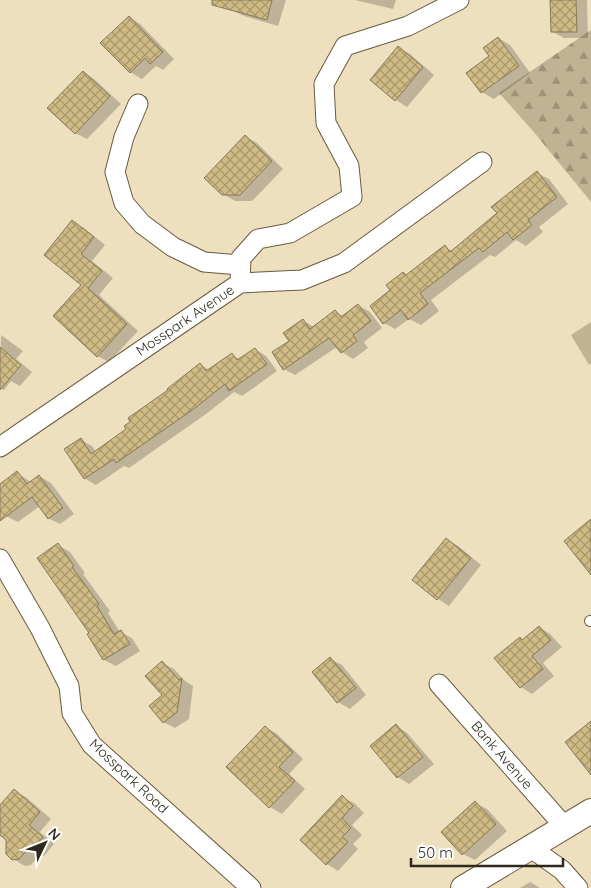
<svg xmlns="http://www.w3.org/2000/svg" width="591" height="888" font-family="Quicksand,sans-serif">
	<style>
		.forest { fill: url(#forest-firs) }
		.pitch { fill: #c0b394 }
		.shadow { fill: #0003 }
		.building { fill: url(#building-cross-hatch); stroke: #85795b }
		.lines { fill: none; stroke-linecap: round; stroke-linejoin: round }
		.service-casing { stroke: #685c3f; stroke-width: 12 }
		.minor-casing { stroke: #685c3f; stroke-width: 21 }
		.tertiary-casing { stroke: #685c3f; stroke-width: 26 }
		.service { stroke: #fff; stroke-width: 10 }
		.minor { stroke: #fff; stroke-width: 19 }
		.tertiary { stroke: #fff; stroke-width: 24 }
		.labels { text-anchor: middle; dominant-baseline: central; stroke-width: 4; stroke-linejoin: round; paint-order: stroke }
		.street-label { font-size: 14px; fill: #2e291c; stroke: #fff }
	</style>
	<defs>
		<pattern id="forest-firs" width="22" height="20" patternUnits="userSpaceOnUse" patternTransform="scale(1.25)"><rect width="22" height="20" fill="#c0b394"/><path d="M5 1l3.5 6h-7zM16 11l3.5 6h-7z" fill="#9c9278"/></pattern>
		<pattern id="building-cross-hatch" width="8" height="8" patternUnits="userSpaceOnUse" patternTransform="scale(1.25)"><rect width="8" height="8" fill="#d0bb85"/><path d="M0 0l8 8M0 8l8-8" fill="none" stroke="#a9986c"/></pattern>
	</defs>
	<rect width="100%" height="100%" fill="#eee0bf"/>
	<path class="forest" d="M591,30V202L533,131L499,93Z"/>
	<path class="pitch" d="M591,322V363L589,365L571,335Z"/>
	<g class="shadow">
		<path d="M235,0H286L278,26L244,16L232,10Z"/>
		<path d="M355,0H396L393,9Z"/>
		<path d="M552,0H587L588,38H564L553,32Z"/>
		<path d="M129,17L140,24L174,59L163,70L156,66L142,79L130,72Z"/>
		<path d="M498,38L510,45L530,73L494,99L482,92L468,73L491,57Z"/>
		<path d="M398,48L410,54L434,75L407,107L396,100L372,80Z"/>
		<path d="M83,72L94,79L121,104L87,139L75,133Z"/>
		<path d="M245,137L257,143L283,169L252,201H235L223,194Z"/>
		<path d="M537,173L549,179L568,204L539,227L543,232L526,246L516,240L495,257L490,255L431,300L439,311L421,325L409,319L395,329L384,323L392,291L403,273L407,275L445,247L452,251L499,214Z"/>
		<path d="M72,221L84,228L105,245L92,261L113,278L99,295L138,331L109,362L97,356Z"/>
		<path d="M359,306L370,312L382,328L364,342L368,348L353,359L342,352L337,347L295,375L284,369L290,341L304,321L314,327L335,311L344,317Z"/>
		<path d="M1,335L23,351L16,359L32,372L20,386L11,381L4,390L0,388Z"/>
		<path d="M255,349L266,356L277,371L242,396L234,392L206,414L129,468L124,466L96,485L84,478L81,440L92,446L96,452L128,429L170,390L200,365L210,370L232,355L241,360Z"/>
		<path d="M17,473L31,482L39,476L51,483L74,514L60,524L48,518L40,506L18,522L6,516L0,507V485Z"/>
		<path d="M446,539L458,546L481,565L449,606L438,599L414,580Z"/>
		<path d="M58,545L70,552L85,573L83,574L110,611L108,613L120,632L132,638L140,651L116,666L104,660L89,634L90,633Z"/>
		<path d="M539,627L550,634L562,647L543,663L554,676L532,694L521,687L496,658L520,638L524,640Z"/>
		<path d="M330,659L342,665L366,695L350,709L338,702Z"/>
		<path d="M162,663L174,669L184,680L193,686L189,719L175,728L163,722Z"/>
		<path d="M396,726L407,733L434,764L409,784L398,777L372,746Z"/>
		<path d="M265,727L277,734L303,759L289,774L305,789L282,814L270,807L227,767Z"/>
		<path d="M14,791L26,797L51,819L40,832L54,844L44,856L40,854L31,865L25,866L13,859L0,818V807Z"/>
		<path d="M342,797L354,803L364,813L352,825L362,835L353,844L358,849L338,871L327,864Z"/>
		<path d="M475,803L487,809L507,831L475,860L463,854Z"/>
		<path d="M530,882L540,888H520Z"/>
	</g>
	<g class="building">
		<path d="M212,0H272L267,20L212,5Z"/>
		<path d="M550,0H576L577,32H551Z"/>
		<path d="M129,16L163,52L150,64L145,58L130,73L100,43Z"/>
		<path d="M498,37L519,66L481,93L466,73L489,56L483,48Z"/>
		<path d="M398,46L423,67L395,101L370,80Z"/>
		<path d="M83,71L110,96L75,134L47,108Z"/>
		<path d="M245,135L272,161L240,195H222L204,178Z"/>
		<path d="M537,171L557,197L528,220L532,225L513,240L507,232L483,252L479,248L420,293L428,304L408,320L401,310L383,324L370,306L390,290L386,285L403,272L406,275L445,245L450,252L497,213L491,207Z"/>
		<path d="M72,220L94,237L81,254L102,271L88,288L127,324L97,357L53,316L81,285L44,255Z"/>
		<path d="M358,304L371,321L353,335L357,341L341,353L329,338L283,370L272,352L289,341L283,333L303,319L310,329L335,310L341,317Z"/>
		<path d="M0,347L21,365L0,390Z"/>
		<path d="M255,348L267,364L229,391L225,384L195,408L116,463L114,459L84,479L64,449L81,438L91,454L126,429L124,426L130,422L128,418L168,390L167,389L200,363L206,371L232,353L237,360Z"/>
		<path d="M17,471L27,484L39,475L63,508L48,519L32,497L0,521V484Z"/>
		<path d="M591,519V575L564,541Z"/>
		<path d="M446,538L471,558L437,600L412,580Z"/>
		<path d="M58,543L74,566L72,567L99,604L97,606L114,634L121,630L130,644L103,660L87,634L89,633L37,558Z"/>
		<path d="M539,626L551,640L532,656L543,669L520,688L494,658L520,637L522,640Z"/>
		<path d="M330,657L356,688L337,703L312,672Z"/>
		<path d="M162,661L179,680L182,678L177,712L163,723L149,706L162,695L145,676Z"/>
		<path d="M591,721V775L565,742Z"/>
		<path d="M396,724L423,757L397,778L370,746Z"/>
		<path d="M265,726L293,752L279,767L295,781L269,808L226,767Z"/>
		<path d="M14,789L40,812L29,825L43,837L32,850L29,848L19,859L12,860L6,854V840L0,835V805Z"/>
		<path d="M342,795L353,806L342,818L351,828L342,837L348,842L326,865L300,840Z"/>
		<path d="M475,801L496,824L462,855L441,832Z"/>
	</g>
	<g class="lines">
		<g class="service-casing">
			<path id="service" d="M590,621H591"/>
		</g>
		<g class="minor-casing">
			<g id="minor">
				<path d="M138,104L124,137L115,172L124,203L142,224L173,247L204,262L240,265"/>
				<path d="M240,283L241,258L258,239L290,233L352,197L349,166L326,123L324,84L345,46L408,26L459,0"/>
				<path d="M0,447L240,283L302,280L344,263L482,162"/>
				<path d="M0,559L40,628L69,686L72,713L92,745L251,888"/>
				<path d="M439,684L565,827"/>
				<path d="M531,848L562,870L578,888"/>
			</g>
		</g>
		<g class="tertiary-casing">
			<path id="tertiary" d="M463,888L591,811"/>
		</g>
		<use href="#service" class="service"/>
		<use href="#minor" class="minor"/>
		<use href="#tertiary" class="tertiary"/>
	</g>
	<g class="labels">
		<g class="street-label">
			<text transform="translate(185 320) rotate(-34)">Mosspark Avenue</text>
			<text transform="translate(502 755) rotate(49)">Bank Avenue</text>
			<text transform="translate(129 776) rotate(43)">Mosspark Road</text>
		</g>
	</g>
	<g transform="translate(45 843) rotate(47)" stroke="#ffffff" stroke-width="4" paint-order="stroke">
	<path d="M0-4L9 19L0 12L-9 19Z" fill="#2e291c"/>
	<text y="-8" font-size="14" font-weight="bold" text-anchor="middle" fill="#2e291c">N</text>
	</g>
	<path d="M411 858v8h152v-8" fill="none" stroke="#2e291c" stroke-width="2.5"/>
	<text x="418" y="858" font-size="15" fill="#2e291c" stroke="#ffffff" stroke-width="4" paint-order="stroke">50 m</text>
</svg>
